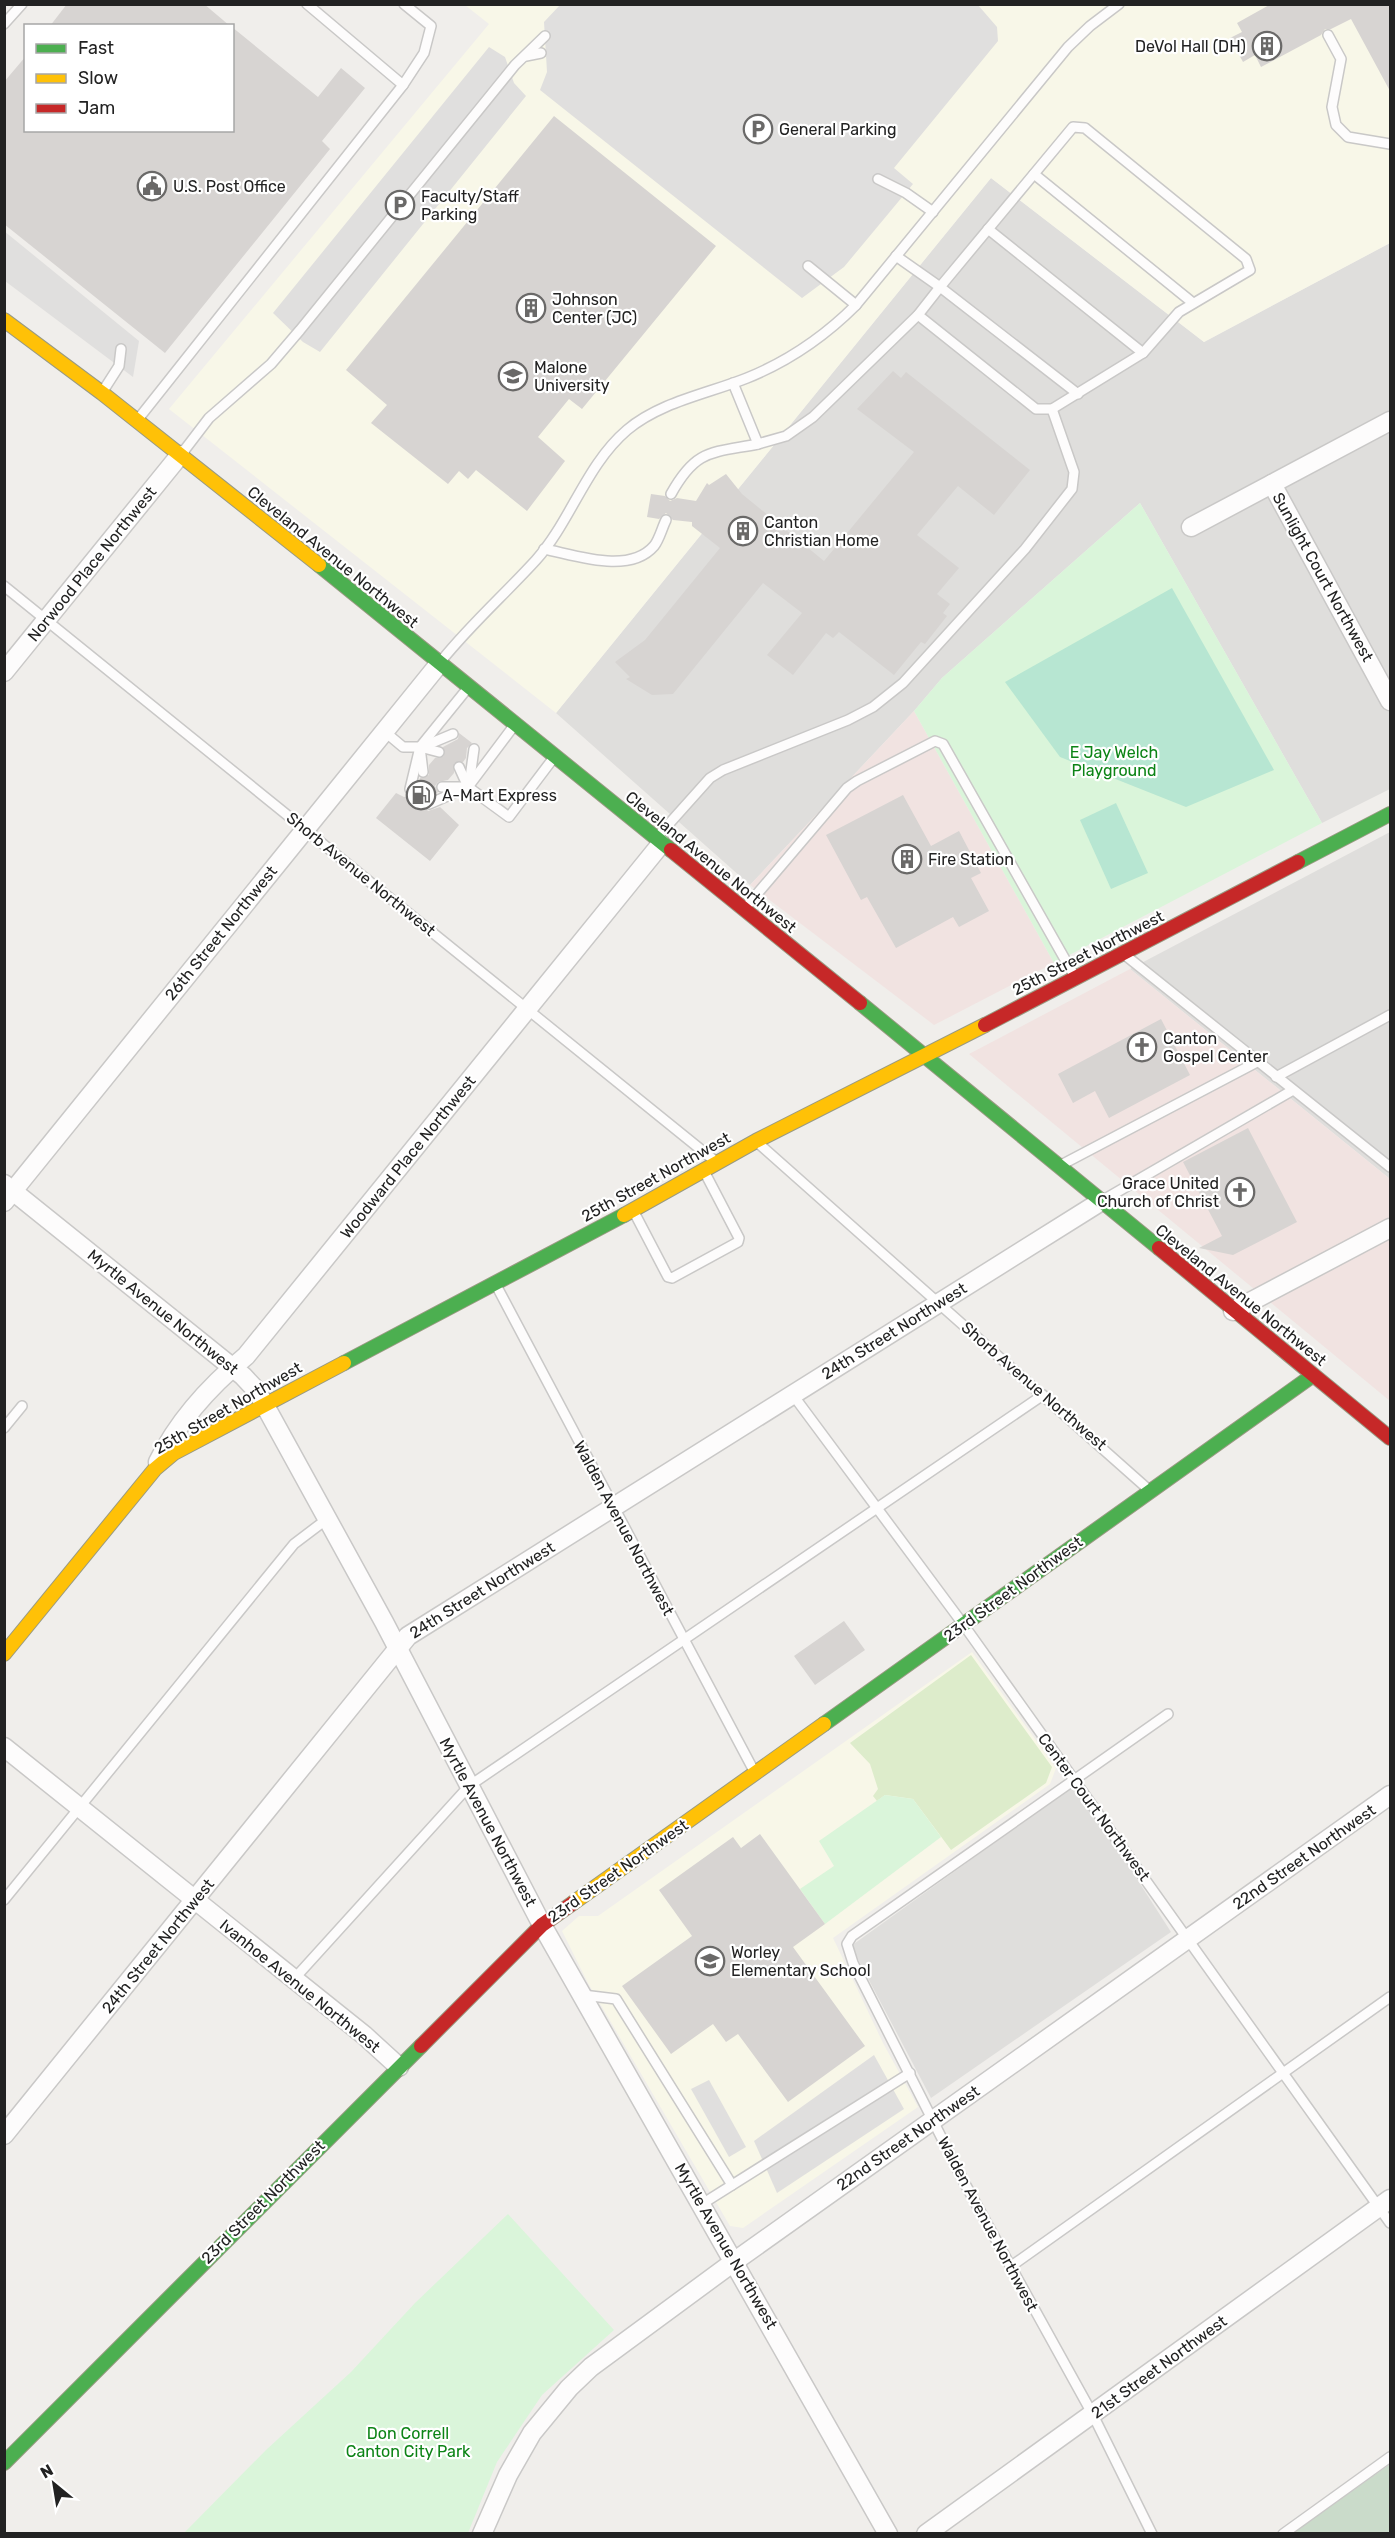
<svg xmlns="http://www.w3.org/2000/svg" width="1395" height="2538" font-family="Rubik,sans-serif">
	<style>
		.residential { fill: #dfdedc }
		.commercial { fill: #f1e3e1 }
		.education { fill: #f8f7e8 }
		.grass { fill: #ddeccb }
		.cemetery { fill: #cadbca }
		.park { fill: #daf5da }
		.pitch { fill: #b7e6d2 }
		.parking { fill: #e0dfde }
		.building { fill: #d7d4d2 }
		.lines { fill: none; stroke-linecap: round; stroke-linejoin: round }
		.lane-casing { stroke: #c9c8c7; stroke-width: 12 }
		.street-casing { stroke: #c9c8c7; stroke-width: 21 }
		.fast-casing { stroke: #999a82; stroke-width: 16 }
		.slow-casing { stroke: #999a82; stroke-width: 16 }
		.jam-casing { stroke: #999a82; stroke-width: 16 }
		.lane { stroke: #fdfcfc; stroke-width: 9 }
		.street { stroke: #fdfcfc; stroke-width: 18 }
		.fast { stroke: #4caf50; stroke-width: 14 }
		.slow { stroke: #ffc107; stroke-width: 14 }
		.jam { stroke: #c62828; stroke-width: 14 }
		.labels { text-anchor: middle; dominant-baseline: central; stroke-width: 4.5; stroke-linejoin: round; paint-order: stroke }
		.poi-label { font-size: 16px; fill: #222; stroke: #fff; text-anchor: start }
		.street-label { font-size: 16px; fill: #222; stroke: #fff }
		.park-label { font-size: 16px; fill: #0c8416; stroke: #fff }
	</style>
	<rect width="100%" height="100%" fill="#f0eeeb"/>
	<g class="residential">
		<path d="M991,178L1204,342L1390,243V789L1322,823L1140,503L942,678L914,711L750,885L556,713Z"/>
		<path d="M1390,832V1179L1130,969Z"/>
		<path d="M1076,1784L1171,1932L931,2098L851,1946Z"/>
	</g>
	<g class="commercial">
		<path d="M914,711L1054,963L934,1025L750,885Z"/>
		<path d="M1130,969L1390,1179V1401L969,1054Z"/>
	</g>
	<g class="education">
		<path d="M465,5H1390V243L1204,342L991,178L556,713L169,409L489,24Z"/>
		<path d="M972,1652L1056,1768L1050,1784L833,1938L883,2043L918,2107L743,2228L730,2226L588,1983L562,1931L579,1916H598Z"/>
	</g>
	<path class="grass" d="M971,1655L1052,1767L1046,1783L951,1850L913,1799L885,1795L877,1801L873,1796L878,1789L870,1764L850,1743Z"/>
	<path class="cemetery" d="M1390,2464V2533H1293Z"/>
	<g class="park">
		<path d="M1140,503L1322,823L1054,963L914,711L942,678Z"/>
		<path d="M885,1795L913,1799L941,1837L825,1924L800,1889L834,1866L819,1841Z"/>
		<path d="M508,2214L614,2330L542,2395L497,2462L468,2533H184L266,2450L351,2372L415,2303Z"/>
	</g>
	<g class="pitch">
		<path d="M1172,588L1274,770L1186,807L1060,757L1005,682Z"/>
		<path d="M1116,803L1148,873L1111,889L1080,820Z"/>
	</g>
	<g class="parking">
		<path d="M560,5H978L997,27L998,41L894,168L913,184L844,267L802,298L540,90L547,72L544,22Z"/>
		<path d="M489,47L505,57L514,83L526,96L320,352L303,342L273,313Z"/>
		<path d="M4,231L139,341L133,377L5,281Z"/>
		<path d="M874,2055L904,2109L777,2193L754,2141Z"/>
		<path d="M709,2080L746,2147L729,2157L691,2089Z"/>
	</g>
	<g class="building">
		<path d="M67,4H204L230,26H50Z"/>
		<path d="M1271,4H1390V91L1351,19L1331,29H1325L1321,35L1261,67L1255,55L1243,62L1230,38L1242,32L1237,23Z"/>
		<path d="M232,27L318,97L341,68L365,88L322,141L330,149L165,353L4,224V82L26,56V130H232Z"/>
		<path d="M554,116L716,246L582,409L569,399L538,437L565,461L527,511L476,470L468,479L459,471L448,484L371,423L387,405L346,370Z"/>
		<path d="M893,371L901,378L906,372L1030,470L994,515L958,486L917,535L959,568L937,594L950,604L943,613L947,616L925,644L921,642L894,675L839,632L833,638L826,633L793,675L767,655L802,613L763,583L673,694L652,695L626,679L630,677L615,662L645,640L720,548L692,526V522L673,520L666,513L659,519L647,517L651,494L665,496L670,501L677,498L696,501L707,483L709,485L726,474L742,494L824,561L914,452L857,409Z"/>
		<path d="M459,733L472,743L467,748L466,758L463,762L454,763V773L448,780L438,782L435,786L438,792L422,803L428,811L440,807L459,825L430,861L376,818L396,793L404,797L414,794L420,778L429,775V765L435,758L444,756L443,747L458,739Z"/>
		<path d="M903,795L931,846L959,831L981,873L971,878L989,911L959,927L953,917L896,948L867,897L861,900L826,835Z"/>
		<path d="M1161,1019L1190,1075L1109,1118L1095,1091L1073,1103L1058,1074Z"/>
		<path d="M1248,1128L1297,1222L1233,1255L1199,1248L1222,1236L1183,1162Z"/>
		<path d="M844,1621L865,1650L815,1685L794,1656Z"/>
		<path d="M760,1834L825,1924L793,1947L865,2046L788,2102L738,2034L726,2042L713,2024L671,2054L622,1986L692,1936L659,1890L733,1837L741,1848Z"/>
	</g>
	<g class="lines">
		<g class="lane-casing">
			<g id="lane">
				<path d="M4,24L22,4"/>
				<path d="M1328,35L1341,59L1332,107L1336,125L1348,137L1390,144"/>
				<path d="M526,56L541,53"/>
				<path d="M403,85L424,53L431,26L404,4"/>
				<path d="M1034,174L1193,303"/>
				<path d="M878,179L906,193L933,212"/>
				<path d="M988,229L1143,353"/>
				<path d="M896,256L940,287L1073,127L1085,128L1246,259L1250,270L1179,312L1143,353L1052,409H1036L918,315"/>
				<path d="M808,266L856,305"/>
				<path d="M733,383L758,444L786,436L813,417L918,315L940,287L1078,394"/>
				<path d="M103,391L119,366L121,349"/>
				<path d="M139,418L403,85L307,4"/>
				<path d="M183,452L209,418L271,364L300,330L515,65L545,36"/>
				<path d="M671,494C696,449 711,453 758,444"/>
				<path d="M544,549C575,555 629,575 654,546C659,540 662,528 666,520"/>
				<path d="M4,586L715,1161"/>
				<path d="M442,660C471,624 505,594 536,560C571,521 586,465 627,430C660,402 707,394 747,378C789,361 824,337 856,305L1068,47L1090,26L1119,4"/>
				<path d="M384,731L403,747H420L410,789"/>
				<path d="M420,747L439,752"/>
				<path d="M422,747L453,734"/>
				<path d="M459,767L468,787L509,817L552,760"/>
				<path d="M423,772L420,747L467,689"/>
				<path d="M469,785L474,749"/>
				<path d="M442,787H464"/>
				<path d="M429,804L468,787L513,727"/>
				<path d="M659,835L710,778L723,770L848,720L873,707L903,683L1025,549L1072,489L1074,472L1052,409"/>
				<path d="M746,907L847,788L857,781L935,741L943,744L1075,977"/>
				<path d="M1125,955L1390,1167"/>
				<path d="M1276,1077L1390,1015"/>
				<path d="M758,1143L1149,1490"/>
				<path d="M1063,1164L1257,1062"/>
				<path d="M1105,1199L1293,1090"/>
				<path d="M634,1212L668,1277L672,1278L738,1242L739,1238L704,1171"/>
				<path d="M496,1285L754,1771"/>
				<path d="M793,1395L963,1624L1390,2223"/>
				<path d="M4,1428L22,1406"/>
				<path d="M4,1900L294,1544L327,1519"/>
				<path d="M294,1979L469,1786L1043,1395"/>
				<path d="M583,1995L616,1999L732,2185"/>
				<path d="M702,2204L910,2073"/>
				<path d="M1010,2267L1390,1997"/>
				<path d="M1152,2534L1093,2415L964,2182L853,1963L847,1944L852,1936L1168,1714"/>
				<path d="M1283,2534L1390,2457"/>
			</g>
		</g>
		<g class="street-casing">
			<g id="street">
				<path d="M1272,484L1390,701"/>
				<path d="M1191,527L1390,421"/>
				<path d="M4,672L180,455"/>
				<path d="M4,1184L243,1376L257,1391L384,1622L542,1925L888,2534"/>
				<path d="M4,1202L439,664"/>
				<path d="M1233,1311L1390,1228"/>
				<path d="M158,1462C178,1421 211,1385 246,1356L661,844"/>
				<path d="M4,1747L364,2035L399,2067"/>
				<path d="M4,2135L408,1636L1100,1202"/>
				<path d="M482,2534L508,2475L532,2433L569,2388L591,2367L735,2261L1390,1795"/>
				<path d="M926,2534L1390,2199"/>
			</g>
		</g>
		<g class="fast-casing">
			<g id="fast">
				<path d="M319,565L671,850"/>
				<path d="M1298,862L1390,814"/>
				<path d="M860,1003L1159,1248"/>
				<path d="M344,1363L624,1215"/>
				<path d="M824,1724L1312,1376"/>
				<path d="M4,2463L421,2046"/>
			</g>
		</g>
		<g class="slow-casing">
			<g id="slow">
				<path d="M4,320L102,393L319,565"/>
				<path d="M624,1215L756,1141L985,1025"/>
				<path d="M4,1654L155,1469L174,1453L344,1363"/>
				<path d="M573,1903L824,1724"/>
			</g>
		</g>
		<g class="jam-casing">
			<g id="jam">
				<path d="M671,850L860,1003"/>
				<path d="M985,1025L1298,862"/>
				<path d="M1159,1248L1390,1438"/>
				<path d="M421,2046L542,1925L573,1903"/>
			</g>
		</g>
		<use href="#lane" class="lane"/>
		<use href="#street" class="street"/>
		<use href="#fast" class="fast"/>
		<use href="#slow" class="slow"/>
		<use href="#jam" class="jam"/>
	</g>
	<defs>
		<g id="building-ring" transform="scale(1.5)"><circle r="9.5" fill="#fff" stroke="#6a6968" stroke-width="1.5"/><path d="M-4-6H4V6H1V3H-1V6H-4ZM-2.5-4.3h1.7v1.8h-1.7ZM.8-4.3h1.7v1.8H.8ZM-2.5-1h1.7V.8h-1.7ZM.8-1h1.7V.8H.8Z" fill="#6a6968"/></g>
		<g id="parking-ring" transform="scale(1.5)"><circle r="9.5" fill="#fff" stroke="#6a6968" stroke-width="1.5"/><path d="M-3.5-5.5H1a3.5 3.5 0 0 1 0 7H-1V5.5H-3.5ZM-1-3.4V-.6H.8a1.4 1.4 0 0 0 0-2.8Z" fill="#6a6968"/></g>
		<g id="civic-ring" transform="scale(1.5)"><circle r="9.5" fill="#fff" stroke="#6a6968" stroke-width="1.5"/><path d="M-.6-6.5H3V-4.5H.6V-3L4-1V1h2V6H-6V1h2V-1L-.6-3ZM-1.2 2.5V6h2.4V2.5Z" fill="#6a6968"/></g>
		<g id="university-ring" transform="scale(1.5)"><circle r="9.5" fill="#fff" stroke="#6a6968" stroke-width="1.5"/><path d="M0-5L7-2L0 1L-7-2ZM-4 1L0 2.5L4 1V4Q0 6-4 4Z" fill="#6a6968"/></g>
		<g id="fuel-ring" transform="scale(1.5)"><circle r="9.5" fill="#fff" stroke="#6a6968" stroke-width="1.5"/><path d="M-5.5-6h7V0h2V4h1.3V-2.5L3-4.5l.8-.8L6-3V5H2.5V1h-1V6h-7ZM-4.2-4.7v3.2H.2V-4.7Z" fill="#6a6968"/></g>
		<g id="church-ring" transform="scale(1.5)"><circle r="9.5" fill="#fff" stroke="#6a6968" stroke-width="1.5"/><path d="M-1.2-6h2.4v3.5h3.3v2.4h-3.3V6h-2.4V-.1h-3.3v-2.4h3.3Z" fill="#6a6968"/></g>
		<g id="school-ring" transform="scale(1.5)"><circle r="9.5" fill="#fff" stroke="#6a6968" stroke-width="1.5"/><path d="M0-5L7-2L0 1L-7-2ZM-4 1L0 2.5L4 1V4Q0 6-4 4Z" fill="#6a6968"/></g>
	</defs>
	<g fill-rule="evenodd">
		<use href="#building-ring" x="1267" y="46"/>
		<use href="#parking-ring" x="758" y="129"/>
		<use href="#civic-ring" x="152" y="186"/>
		<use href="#parking-ring" x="400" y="205"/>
		<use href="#building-ring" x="531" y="308"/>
		<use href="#university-ring" x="513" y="376"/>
		<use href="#building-ring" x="743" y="531"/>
		<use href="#fuel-ring" x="421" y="795"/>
		<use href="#building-ring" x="907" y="859"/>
		<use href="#church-ring" x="1142" y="1047"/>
		<use href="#church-ring" x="1240" y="1192"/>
		<use href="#school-ring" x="710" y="1961"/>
	</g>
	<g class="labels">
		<g class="poi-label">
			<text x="1246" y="46" text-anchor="end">DeVol Hall (DH)</text>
			<text x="779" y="129">General Parking</text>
			<text x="173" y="186">U.S. Post Office</text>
			<text x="421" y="196">Faculty/Staff<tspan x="421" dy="18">Parking</tspan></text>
			<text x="552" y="299">Johnson<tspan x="552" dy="18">Center (JC)</tspan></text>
			<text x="534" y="367">Malone<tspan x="534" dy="18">University</tspan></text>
			<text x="764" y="522">Canton<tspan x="764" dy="18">Christian Home</tspan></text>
			<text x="442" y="795">A-Mart Express</text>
			<text x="928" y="859">Fire Station</text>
			<text x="1163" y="1038">Canton<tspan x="1163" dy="18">Gospel Center</tspan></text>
			<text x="1219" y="1183" text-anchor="end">Grace United<tspan x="1219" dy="18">Church of Christ</tspan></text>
			<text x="731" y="1952">Worley<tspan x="731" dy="18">Elementary School</tspan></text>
		</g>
		<g class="street-label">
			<text transform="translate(333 557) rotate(39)">Cleveland Avenue Northwest</text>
			<text transform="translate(92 564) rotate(-51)">Norwood Place Northwest</text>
			<text transform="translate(1323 577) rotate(61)">Sunlight Court Northwest</text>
			<text transform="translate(711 862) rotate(39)">Cleveland Avenue Northwest</text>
			<text transform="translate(361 874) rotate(39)">Shorb Avenue Northwest</text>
			<text transform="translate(221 933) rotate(-51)">26th Street Northwest</text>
			<text transform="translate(1088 953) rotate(-27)">25th Street Northwest</text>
			<text transform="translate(408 1157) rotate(-51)">Woodward Place Northwest</text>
			<text transform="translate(656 1177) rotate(-29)">25th Street Northwest</text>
			<text transform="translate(1241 1295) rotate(39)">Cleveland Avenue Northwest</text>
			<text transform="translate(163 1312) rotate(39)">Myrtle Avenue Northwest</text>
			<text transform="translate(894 1331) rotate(-32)">24th Street Northwest</text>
			<text transform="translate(1034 1386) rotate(41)">Shorb Avenue Northwest</text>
			<text transform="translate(228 1408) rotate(-30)">25th Street Northwest</text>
			<text transform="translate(624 1528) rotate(62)">Walden Avenue Northwest</text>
			<text transform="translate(1013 1589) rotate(-36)">23rd Street Northwest</text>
			<text transform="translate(482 1590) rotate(-32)">24th Street Northwest</text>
			<text transform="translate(1094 1807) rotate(54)">Center Court Northwest</text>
			<text transform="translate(488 1822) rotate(62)">Myrtle Avenue Northwest</text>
			<text transform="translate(1304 1857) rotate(-35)">22nd Street Northwest</text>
			<text transform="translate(618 1871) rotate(-35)">23rd Street Northwest</text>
			<text transform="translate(158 1946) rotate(-51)">24th Street Northwest</text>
			<text transform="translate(300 1986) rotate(39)">Ivanhoe Avenue Northwest</text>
			<text transform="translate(908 2138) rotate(-35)">22nd Street Northwest</text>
			<text transform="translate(263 2202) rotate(-45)">23rd Street Northwest</text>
			<text transform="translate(988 2224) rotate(62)">Walden Avenue Northwest</text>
			<text transform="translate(726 2246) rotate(60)">Myrtle Avenue Northwest</text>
			<text transform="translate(1159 2367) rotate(-36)">21st Street Northwest</text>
		</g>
		<g class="park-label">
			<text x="1114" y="752">E Jay Welch<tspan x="1114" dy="18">Playground</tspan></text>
			<text x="408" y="2433">Don Correll<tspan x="408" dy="18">Canton City Park</tspan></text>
		</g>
	</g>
	<rect width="1395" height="2538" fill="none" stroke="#222222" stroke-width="12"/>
	<rect x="24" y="24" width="210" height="108" fill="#ffffff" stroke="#a7a7a7" stroke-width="1.5"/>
	<rect x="36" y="44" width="30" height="9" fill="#4caf50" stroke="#a7a7a7" stroke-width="1.5"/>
	<text x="78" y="54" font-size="18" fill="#222222">Fast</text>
	<rect x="36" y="74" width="30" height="9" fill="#ffc107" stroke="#a7a7a7" stroke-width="1.5"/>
	<text x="78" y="84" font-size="18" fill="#222222">Slow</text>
	<rect x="36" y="104" width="30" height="9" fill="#c62828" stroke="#a7a7a7" stroke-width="1.5"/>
	<text x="78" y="114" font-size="18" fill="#222222">Jam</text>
	<g transform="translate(54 2484) rotate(330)" stroke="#ffffff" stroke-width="4.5" paint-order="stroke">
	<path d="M0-4.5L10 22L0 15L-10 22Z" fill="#222222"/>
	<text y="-9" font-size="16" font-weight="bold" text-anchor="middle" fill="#222222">N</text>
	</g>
</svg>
